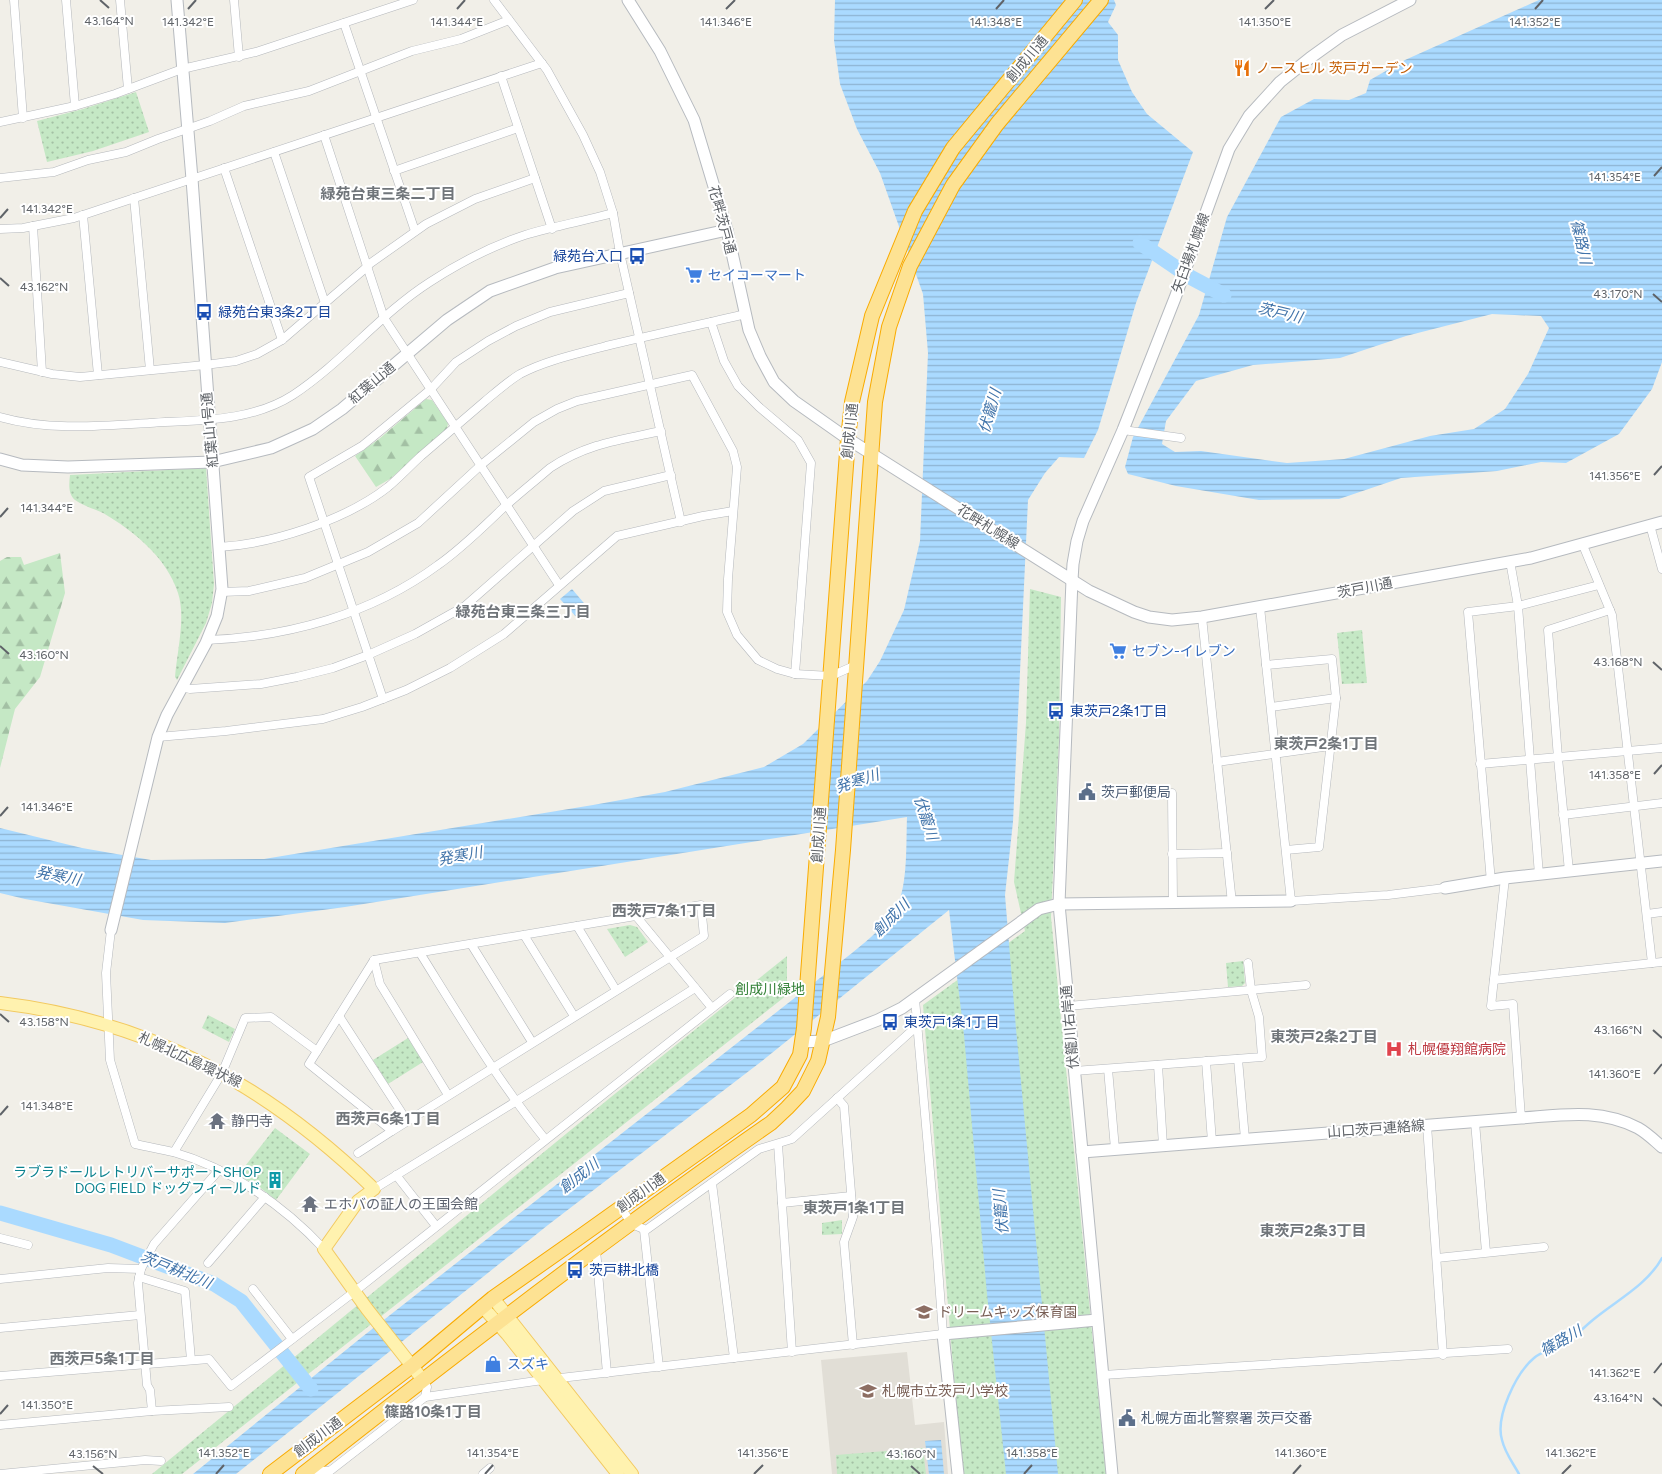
<svg xmlns="http://www.w3.org/2000/svg" width="1662" height="1474" font-family="Figtree,'Noto Sans JP',sans-serif">
	<style>
		.education { fill: #e1ded6 }
		.green { fill: url(#green-dots) }
		.forest { fill: url(#forest-firs) }
		.water { fill: url(#water-rules); fill-rule: evenodd }
		.lines { fill: none; stroke-linecap: round; stroke-linejoin: round }
		.stream { stroke: #aadaff; stroke-width: 2.5 }
		.river { stroke: #aadaff; stroke-width: 15 }
		.street-casing { stroke: #b5b8bc; stroke-width: 9 }
		.secondary-casing { stroke: #b6babf; stroke-width: 13 }
		.primary-casing { stroke: #f2c960; stroke-width: 14 }
		.highway-casing { stroke: #f9ab00; stroke-width: 16 }
		.street { stroke: #fff; stroke-width: 8 }
		.secondary { stroke: #fff; stroke-width: 11 }
		.primary { stroke: #fff2af; stroke-width: 12 }
		.highway { stroke: #fde293; stroke-width: 14 }
		.ticks { fill: none; stroke: #5f6368; stroke-width: 2 }
		.labels { text-anchor: middle; dominant-baseline: central; stroke-width: 4; stroke-linejoin: round; paint-order: stroke }
		.street-label { font-size: 14px; fill: #5f6368; stroke: #fff }
		.food-label { font-size: 14px; fill: #c56008; stroke: #fff; text-anchor: start }
		.transit-label { font-size: 14px; fill: #164399; stroke: #fff; text-anchor: start }
		.shop-label { font-size: 14px; fill: #366cbe; stroke: #fff; text-anchor: start }
		.service-label { font-size: 14px; fill: #4e5e75; stroke: #fff; text-anchor: start }
		.park-label { font-size: 14px; fill: #348238; stroke: #fff }
		.health-label { font-size: 14px; fill: #be3a42; stroke: #fff; text-anchor: start }
		.worship-label { font-size: 14px; fill: #5b616d; stroke: #fff; text-anchor: start }
		.culture-label { font-size: 14px; fill: #0d838f; stroke: #fff; text-anchor: end }
		.education-label { font-size: 14px; fill: #785e54; stroke: #fff; text-anchor: start }
		.neighbourhood-label { font-size: 15px; font-weight: bold; fill: #70757a; stroke: #fff }
		.water-label { font-size: 15px; font-style: italic; fill: #4174aa; stroke: #fff }
		.ticks-label { font-size: 12px; text-anchor: middle; fill: #5f6368; stroke: #fff; stroke-width: 4; stroke-linejoin: round; paint-order: stroke }
	</style>
	<defs>
		<pattern id="green-dots" width="8" height="8" patternUnits="userSpaceOnUse" patternTransform="scale(1.25)"><rect width="8" height="8" fill="#c5e8c5"/><path d="M2 2h.1M6 6h.1" fill="none" stroke="#a3c0a4" stroke-width="1.8" stroke-linecap="round"/></pattern>
		<pattern id="forest-firs" width="22" height="20" patternUnits="userSpaceOnUse" patternTransform="scale(1.25)"><rect width="22" height="20" fill="#c5e8c5"/><path d="M5 1l3.5 6h-7zM16 11l3.5 6h-7z" fill="#a3c0a4"/></pattern>
		<pattern id="water-rules" width="6" height="5" patternUnits="userSpaceOnUse" patternTransform="scale(1.25)"><rect width="6" height="5" fill="#aadaff"/><path d="M0 2.5h6" fill="none" stroke="#8eb4d2"/></pattern>
	</defs>
	<rect width="100%" height="100%" fill="#f1efe8"/>
	<path class="education" d="M907,1352L915,1425L944,1422L948,1474H832L821,1360Z"/>
	<g class="green">
		<path d="M136,92L149,132L93,151L47,162L37,121L83,109Z"/>
		<path d="M206,468L214,584L212,603L206,623L177,680L175,677C177,652 186,617 178,593C167,558 134,531 103,513C95,509 83,506 75,500C68,494 69,484 70,475Z"/>
		<path d="M1030,589L1061,597L1059,739L1051,917L1106,1474H962L923,1005L1025,931L1014,882L1026,723Z"/>
		<path d="M1362,630L1367,683L1342,684L1337,633Z"/>
		<path d="M630,925L637,927L648,942L625,957L607,929Z"/>
		<path d="M787,956V995L182,1474H152L611,1097Z"/>
		<path d="M1243,961L1245,983L1242,986L1228,987L1226,963Z"/>
		<path d="M208,1015L235,1029L229,1042L202,1028Z"/>
		<path d="M408,1038L423,1062L388,1084L373,1060Z"/>
		<path d="M275,1128L310,1154L276,1200L258,1186L238,1175Z"/>
		<path d="M842,1220V1234L822,1235V1223Z"/>
		<path d="M923,1448L926,1474H837L836,1455Z"/>
	</g>
	<g class="forest">
		<path d="M426,399L432,400L448,423L447,429L390,479L376,487L355,456L379,439Z"/>
		<path d="M60,553L65,593L40,677L15,709L0,768V561L7,557H21L24,565Z"/>
	</g>
	<g class="water">
		<path d="M835,0H1114L1116,5L1108,22L1118,35V60L1132,92L1147,114L1193,152L1136,303L1098,430L1084,458L1059,457L1045,473L1028,500L1013,822L1005,895L1016,1029L1058,1474H1006L987,1294L964,1035L949,910L762,1061L548,1225L236,1474H193L362,1337L852,953C869,939 887,925 897,905C908,886 906,839 907,817L345,907L225,923L143,920L25,899L0,893V828L82,848L151,860L264,859L593,805L665,792L764,767L803,744L867,681L880,661L904,610L920,541L928,353L923,294L880,173L857,129L840,84L834,40Z"/>
		<path d="M1539,0H1662V362L1652,389L1619,434L1566,463L1541,462L1497,471L1401,478L1339,499L1259,500L1176,486L1128,474L1125,467L1133,437L1199,315L1227,217L1281,117L1314,99L1349,100L1366,93L1370,80L1405,60ZM1492,314L1541,316L1549,328L1528,374L1505,409L1474,429L1430,436L1344,459L1287,463L1201,451L1175,452L1162,444L1166,421L1196,381L1253,365L1340,358L1406,336Z"/>
		<path d="M572,589L589,609L578,619L560,599Z"/>
		<path d="M941,1440L944,1474H929L925,1441Z"/>
	</g>
	<g class="lines">
		<path class="stream" d="M1519,1474C1513,1463 1505,1453 1502,1440C1495,1417 1516,1373 1534,1358C1542,1351 1555,1349 1565,1343C1575,1337 1584,1327 1594,1319C1617,1300 1647,1285 1662,1258"/>
		<g class="river">
			<path d="M1140,243L1190,277L1224,295"/>
			<path d="M0,1213L111,1245L214,1284L241,1301L311,1389"/>
		</g>
		<g class="street-casing">
			<g id="street">
				<path d="M14,0L23,118"/>
				<path d="M66,0L75,106"/>
				<path d="M120,0L128,89"/>
				<path d="M234,0L239,57"/>
				<path d="M494,0L547,70L583,135L600,172L613,213L620,253L681,522"/>
				<path d="M344,23L415,231"/>
				<path d="M501,76L552,229"/>
				<path d="M0,122L75,106L115,94L182,69L256,52L413,0"/>
				<path d="M324,135L384,318L559,585"/>
				<path d="M274,152L325,303"/>
				<path d="M224,168L282,340"/>
				<path d="M394,171L518,128"/>
				<path d="M0,178L54,172L88,160L126,152L158,139L210,121L244,106L309,91L412,51L461,39L509,20"/>
				<path d="M134,198L150,370"/>
				<path d="M83,215L98,375"/>
				<path d="M33,226L42,372"/>
				<path d="M0,229L23,228L74,218L542,63"/>
				<path d="M368,265L426,224L475,199L535,178"/>
				<path d="M711,322L724,361L738,386L759,407L798,440L811,463L795,674"/>
				<path d="M0,362L52,374L80,377L205,365L236,361L257,354L282,340L368,266"/>
				<path d="M0,417C49,431 100,426 150,423C198,420 251,422 293,395C343,362 380,314 430,282C459,263 492,246 525,235C554,226 584,221 613,213"/>
				<path d="M1123,430L1181,438"/>
				<path d="M1650,525L1662,569"/>
				<path d="M1582,543L1612,615L1652,963"/>
				<path d="M219,547C272,544 346,520 388,487C400,477 410,466 421,456C442,438 463,420 484,402C496,392 507,382 520,374C547,360 577,354 606,346C652,335 699,325 746,314"/>
				<path d="M1510,561L1518,606L1539,875"/>
				<path d="M221,592L249,591L305,578L368,552L418,523L481,465L534,422L557,409L577,401L692,375L733,451L737,467L728,579L727,612L737,635L758,660L777,669L795,674L831,676L856,665"/>
				<path d="M1260,607L1291,901L1388,895L1445,888"/>
				<path d="M1202,617L1232,903"/>
				<path d="M207,640C288,637 372,614 438,565C461,549 481,529 501,510C517,495 534,482 550,468C586,444 619,440 661,431"/>
				<path d="M1266,665L1332,659L1336,698L1319,847L1286,850"/>
				<path d="M182,687L190,689L261,684L297,677L333,668L368,655L415,634L465,606L573,511L604,491L671,475"/>
				<path d="M383,699L309,477L362,446L431,389L456,362L488,341L516,326L550,312L629,293"/>
				<path d="M1271,707L1336,698"/>
				<path d="M158,737L226,731L323,719L362,707L406,690L450,668L504,634L617,536L703,516L733,511"/>
				<path d="M1217,762L1330,746"/>
				<path d="M1480,764L1662,748"/>
				<path d="M1172,793L1173,903"/>
				<path d="M1563,815L1662,803"/>
				<path d="M1172,854L1227,853"/>
				<path d="M1569,871L1558,758L1548,630L1610,610"/>
				<path d="M1505,878L1491,1006L1513,1004L1521,1118"/>
				<path d="M1491,882L1468,612L1518,606L1599,585"/>
				<path d="M701,905L704,936L392,1131L309,1064L374,960Z"/>
				<path d="M1647,914L1662,912"/>
				<path d="M636,916L712,1008"/>
				<path d="M577,926L616,990"/>
				<path d="M111,930L106,973L110,1060L135,1144C148,1147 160,1149 173,1152C230,1168 284,1206 324,1249"/>
				<path d="M524,935L574,1016"/>
				<path d="M471,944L532,1042"/>
				<path d="M420,953C460,1017 498,1081 545,1139"/>
				<path d="M374,960L380,984L448,1095"/>
				<path d="M1494,980L1662,962"/>
				<path d="M1068,1006L1306,985"/>
				<path d="M339,1016L407,1121"/>
				<path d="M1238,1059L1245,1139"/>
				<path d="M1206,1061L1212,1142"/>
				<path d="M1158,1065L1163,1146"/>
				<path d="M1108,1069L1115,1149"/>
				<path d="M1074,1071L1262,1057L1259,1017L1251,990L1248,963"/>
				<path d="M837,1098L844,1106L853,1217L844,1242L853,1345"/>
				<path d="M1475,1122L1486,1252"/>
				<path d="M1427,1125L1443,1355"/>
				<path d="M778,1144L792,1352"/>
				<path d="M174,1152L222,1073L245,1018L271,1017L317,1051"/>
				<path d="M358,1153L392,1131"/>
				<path d="M396,1175L436,1226"/>
				<path d="M712,1183L734,1358"/>
				<path d="M374,1189L515,1102L695,988"/>
				<path d="M782,1203L851,1196"/>
				<path d="M621,1208L632,1224L646,1230L759,1149L792,1139L917,1026"/>
				<path d="M644,1230L659,1367"/>
				<path d="M0,1238L28,1245"/>
				<path d="M596,1250L607,1373"/>
				<path d="M1437,1258L1544,1247"/>
				<path d="M208,1263L265,1197"/>
				<path d="M139,1277L185,1291L191,1360"/>
				<path d="M0,1279L108,1268L141,1269"/>
				<path d="M253,1289L292,1339"/>
				<path d="M0,1328L140,1315"/>
				<path d="M1103,1375L1508,1349"/>
				<path d="M0,1376L209,1359L231,1386L354,1292L730,994"/>
				<path d="M425,1397L543,1380L943,1334L936,1241L915,999"/>
				<path d="M152,1411L150,1390L147,1385L138,1283L141,1269L154,1244L219,1170"/>
				<path d="M0,1425L152,1411L229,1407"/>
				<path d="M309,1470L330,1471L425,1397L427,1387L423,1380"/>
				<path d="M0,1474L145,1460L161,1461"/>
				<path d="M483,1474L490,1468"/>
			</g>
		</g>
		<g class="secondary-casing">
			<g id="secondary">
				<path d="M628,0L660,51L694,120L727,230L749,330L760,356L774,382L794,401L848,439L1089,591L1134,612L1149,617L1172,620L1202,617L1531,558L1662,522"/>
				<path d="M0,459L22,465L68,467L212,462L271,448L313,429L342,409L447,320L490,291L555,268L727,230"/>
				<path d="M1445,888L1505,878L1662,861"/>
				<path d="M111,930L158,737L167,715L206,643L217,616L222,589L192,179L177,0"/>
				<path d="M802,1042L823,1041L878,1020L902,1008L1039,909L1059,904L1291,901"/>
				<path d="M1082,1152L1521,1118C1562,1115 1600,1108 1638,1128C1647,1133 1655,1141 1662,1147"/>
				<path d="M958,1474L943,1334L1097,1320"/>
				<path d="M1112,1474L1059,904L1072,580L1073,564L1077,541L1083,521L1123,430L1175,298L1229,149L1249,116L1280,82L1310,58L1342,35L1410,0"/>
			</g>
		</g>
		<g class="primary-casing">
			<g id="primary">
				<path d="M0,1003C150,1021 267,1085 374,1189L358,1201L324,1249L367,1309L423,1380"/>
				<path d="M493,1298L632,1474"/>
				<path d="M482,1306L507,1334L618,1474"/>
			</g>
		</g>
		<g class="highway-casing">
			<g id="highway">
				<path d="M270,1474L412,1366L493,1298L577,1239L751,1115L783,1087L800,1055L804,1028L848,439L852,402L872,316L915,211L953,148L1075,0"/>
				<path d="M303,1474C456,1353 611,1234 771,1123L787,1108L803,1091L818,1061L828,1017L843,850L875,402L889,327L910,266L953,185L997,124L1101,0"/>
			</g>
		</g>
		<use href="#street" class="street"/>
		<use href="#secondary" class="secondary"/>
		<use href="#primary" class="primary"/>
		<use href="#highway" class="highway"/>
	</g>
	<path class="ticks" d="M100,0L109,8M188,9L196,0M457,9L465,0M726,9L735,0M996,9L1004,0M1265,9L1274,0M1535,9L1543,0M1654,176L1662,167M0,218L8,209M0,278L9,286M1653,294L1662,302M1654,475L1662,466M0,517L8,508M0,646L9,654M1653,662L1662,670M1654,774L1662,765M0,816L8,807M0,1014L9,1022M1653,1030L1662,1038M1654,1074L1662,1064M0,1115L8,1106M1654,1373L1662,1363M1653,1398L1662,1406M0,1414L8,1405M93,1466L103,1474M911,1466L920,1474M216,1474L224,1465M485,1474L493,1465M754,1474L763,1465M1024,1474L1032,1465M1293,1474L1301,1465M1562,1474L1571,1465"/>
	<defs>
		<g id="restaurant-bare" transform="scale(1.35)"><path d="M-5-6h1v4h1v-4h1v4h1v-4h1v5L-1.5 .5V6h-2V.5L-5-1ZM5-6V6H3V1.5H1.5Q1.5-4 5-6Z" fill="#e8710a" stroke="#fff" stroke-width="2.5" paint-order="stroke"/></g>
		<g id="bus-bare" transform="scale(1.35)"><path d="M-5-6H5V4H4V6H2V4H-2V6H-4V4H-5ZM-3.5-4V0h7V-4ZM-3.5 1.2v1.5H-2V1.2ZM2 1.2v1.5H3.5V1.2Z" fill="#1a4fb4" stroke="#fff" stroke-width="2.5" paint-order="stroke"/></g>
		<g id="supermarket-bare" transform="scale(1.35)"><path d="M-6-5.5h2.5l.6 2H6L4.5 2H-2.5L-4.4-4H-6ZM-1.5 3.2a1.3 1.3 0 1 0 .1 0ZM3 3.2a1.3 1.3 0 1 0 .1 0Z" fill="#3f7fe0" stroke="#fff" stroke-width="2.5" paint-order="stroke"/></g>
		<g id="civic-bare" transform="scale(1.35)"><path d="M-.6-6.5H3V-4.5H.6V-3L4-1V1h2V6H-6V1h2V-1L-.6-3ZM-1.2 2.5V6h2.4V2.5Z" fill="#5c6f8a" stroke="#fff" stroke-width="2.5" paint-order="stroke"/></g>
		<g id="hospital-bare" transform="scale(1.35)"><path d="M-5-5h3v3.5h4V-5h3V5h-3V1.5h-4V5h-3Z" fill="#e0444e" stroke="#fff" stroke-width="2.5" paint-order="stroke"/></g>
		<g id="temple-bare" transform="scale(1.35)"><path d="M0-6L5-2H3V0L6.5 2.5H4V6H1.5V3h-3V6H-4V2.5H-6.5L-3 0V-2H-5Z" fill="#6b7280" stroke="#fff" stroke-width="2.5" paint-order="stroke"/></g>
		<g id="building-bare" transform="scale(1.35)"><path d="M-4-6H4V6H1V3H-1V6H-4ZM-2.5-4.3h1.7v1.8h-1.7ZM.8-4.3h1.7v1.8H.8ZM-2.5-1h1.7V.8h-1.7ZM.8-1h1.7V.8H.8Z" fill="#0f9aa8" stroke="#fff" stroke-width="2.5" paint-order="stroke"/></g>
		<g id="school-bare" transform="scale(1.35)"><path d="M0-5L7-2L0 1L-7-2ZM-4 1L0 2.5L4 1V4Q0 6-4 4Z" fill="#8d6e63" stroke="#fff" stroke-width="2.5" paint-order="stroke"/></g>
		<g id="shop-bare" transform="scale(1.35)"><path d="M-5-2.5h2.3a2.7 3.5 0 0 1 5.4 0H5L5.5 6h-11ZM-1.5-2.5h3a1.5 2.3 0 0 0-3 0Z" fill="#3f7fe0" stroke="#fff" stroke-width="2.5" paint-order="stroke"/></g>
	</defs>
	<g fill-rule="evenodd">
		<use href="#restaurant-bare" x="1242" y="68"/>
		<use href="#bus-bare" x="637" y="256"/>
		<use href="#supermarket-bare" x="694" y="275"/>
		<use href="#bus-bare" x="204" y="312"/>
		<use href="#supermarket-bare" x="1118" y="651"/>
		<use href="#bus-bare" x="1056" y="711"/>
		<use href="#civic-bare" x="1087" y="792"/>
		<use href="#bus-bare" x="890" y="1022"/>
		<use href="#hospital-bare" x="1394" y="1049"/>
		<use href="#temple-bare" x="217" y="1121"/>
		<use href="#building-bare" x="275" y="1180"/>
		<use href="#temple-bare" x="310" y="1204"/>
		<use href="#bus-bare" x="575" y="1270"/>
		<use href="#school-bare" x="924" y="1312"/>
		<use href="#shop-bare" x="493" y="1364"/>
		<use href="#school-bare" x="868" y="1391"/>
		<use href="#civic-bare" x="1127" y="1418"/>
	</g>
	<g class="labels">
		<g class="street-label">
			<text transform="translate(1027 59) rotate(-50)">創成川通</text>
			<text transform="translate(722 220) rotate(75)">花畔茨戸通</text>
			<text transform="translate(1191 253) rotate(-70)">矢臼場札幌線</text>
			<text transform="translate(372 383) rotate(-40)">紅葉山通</text>
			<text transform="translate(210 430) rotate(-95)">紅葉山1号通</text>
			<text transform="translate(850 431) rotate(-84)">創成川通</text>
			<text transform="translate(988 527) rotate(32)">花畔札幌線</text>
			<text transform="translate(1365 588) rotate(-11)">茨戸川通</text>
			<text transform="translate(819 835) rotate(-86)">創成川通</text>
			<text transform="translate(1070 1027) rotate(-95)">伏籠川右岸通</text>
			<text transform="translate(190 1060) rotate(25)">札幌北広島環状線</text>
			<text transform="translate(1376 1129) rotate(-4)">山口茨戸連絡線</text>
			<text transform="translate(641 1193) rotate(-36)">創成川通</text>
			<text transform="translate(318 1437) rotate(-37)">創成川通</text>
		</g>
		<g class="food-label">
			<text x="1256" y="68">ノースヒル 茨戸ガーデン</text>
		</g>
		<g class="transit-label">
			<text x="623" y="256" text-anchor="end">緑苑台入口</text>
			<text x="218" y="312">緑苑台東3条2丁目</text>
			<text x="1070" y="711">東茨戸2条1丁目</text>
			<text x="904" y="1022">東茨戸1条1丁目</text>
			<text x="589" y="1270">茨戸耕北橋</text>
		</g>
		<g class="shop-label">
			<text x="708" y="275">セイコーマート</text>
			<text x="1132" y="651">セブン-イレブン</text>
			<text x="507" y="1364">スズキ</text>
		</g>
		<g class="service-label">
			<text x="1101" y="792">茨戸郵便局</text>
			<text x="1141" y="1418">札幌方面北警察署 茨戸交番</text>
		</g>
		<g class="park-label">
			<text x="770" y="989">創成川緑地</text>
		</g>
		<g class="health-label">
			<text x="1408" y="1049">札幌優翔館病院</text>
		</g>
		<g class="worship-label">
			<text x="231" y="1121">静円寺</text>
			<text x="324" y="1204">エホバの証人の王国会館</text>
		</g>
		<g class="culture-label">
			<text x="261" y="1172">ラブラドールレトリバーサポートSHOP<tspan x="261" dy="16">DOG FIELD ドッグフィールド</tspan></text>
		</g>
		<g class="education-label">
			<text x="938" y="1312">ドリームキッズ保育園</text>
			<text x="882" y="1391">札幌市立茨戸小学校</text>
		</g>
		<g class="neighbourhood-label">
			<text x="388" y="194">緑苑台東三条二丁目</text>
			<text x="523" y="612">緑苑台東三条三丁目</text>
			<text x="1326" y="744">東茨戸2条1丁目</text>
			<text x="664" y="911">西茨戸7条1丁目</text>
			<text x="1324" y="1037">東茨戸2条2丁目</text>
			<text x="388" y="1119">西茨戸6条1丁目</text>
			<text x="854" y="1208">東茨戸1条1丁目</text>
			<text x="1313" y="1231">東茨戸2条3丁目</text>
			<text x="102" y="1359">西茨戸5条1丁目</text>
			<text x="433" y="1412">篠路10条1丁目</text>
		</g>
		<g class="water-label">
			<text transform="translate(1581 242) rotate(77)">篠路川</text>
			<text transform="translate(1280 313) rotate(13)">茨戸川</text>
			<text transform="translate(990 411) rotate(-74)">伏籠川</text>
			<text transform="translate(857 781) rotate(-18)">発寒川</text>
			<text transform="translate(926 818) rotate(72)">伏籠川</text>
			<text transform="translate(460 856) rotate(-10)">発寒川</text>
			<text transform="translate(58 876) rotate(11)">発寒川</text>
			<text transform="translate(891 918) rotate(-45)">創成川</text>
			<text transform="translate(579 1176) rotate(-38)">創成川</text>
			<text transform="translate(1001 1212) rotate(-95)">伏籠川</text>
			<text transform="translate(176 1270) rotate(22)">茨戸耕北川</text>
			<text transform="translate(1561 1341) rotate(-30)">篠路川</text>
		</g>
	</g>
	<g class="ticks-label">
		<text x="109" y="25">43.164°N</text>
		<text x="188" y="26">141.342°E</text>
		<text x="457" y="26">141.344°E</text>
		<text x="726" y="26">141.346°E</text>
		<text x="996" y="26">141.348°E</text>
		<text x="1265" y="26">141.350°E</text>
		<text x="1535" y="26">141.352°E</text>
		<text x="1615" y="181">141.354°E</text>
		<text x="47" y="213">141.342°E</text>
		<text x="44" y="291">43.162°N</text>
		<text x="1618" y="298">43.170°N</text>
		<text x="1615" y="480">141.356°E</text>
		<text x="47" y="512">141.344°E</text>
		<text x="44" y="659">43.160°N</text>
		<text x="1618" y="666">43.168°N</text>
		<text x="1615" y="779">141.358°E</text>
		<text x="47" y="811">141.346°E</text>
		<text x="44" y="1026">43.158°N</text>
		<text x="1618" y="1034">43.166°N</text>
		<text x="1615" y="1078">141.360°E</text>
		<text x="47" y="1110">141.348°E</text>
		<text x="1615" y="1377">141.362°E</text>
		<text x="1618" y="1402">43.164°N</text>
		<text x="47" y="1409">141.350°E</text>
		<text x="224" y="1457">141.352°E</text>
		<text x="493" y="1457">141.354°E</text>
		<text x="763" y="1457">141.356°E</text>
		<text x="1032" y="1457">141.358°E</text>
		<text x="1301" y="1457">141.360°E</text>
		<text x="1571" y="1457">141.362°E</text>
		<text x="93" y="1458">43.156°N</text>
		<text x="911" y="1458">43.160°N</text>
	</g>
</svg>
